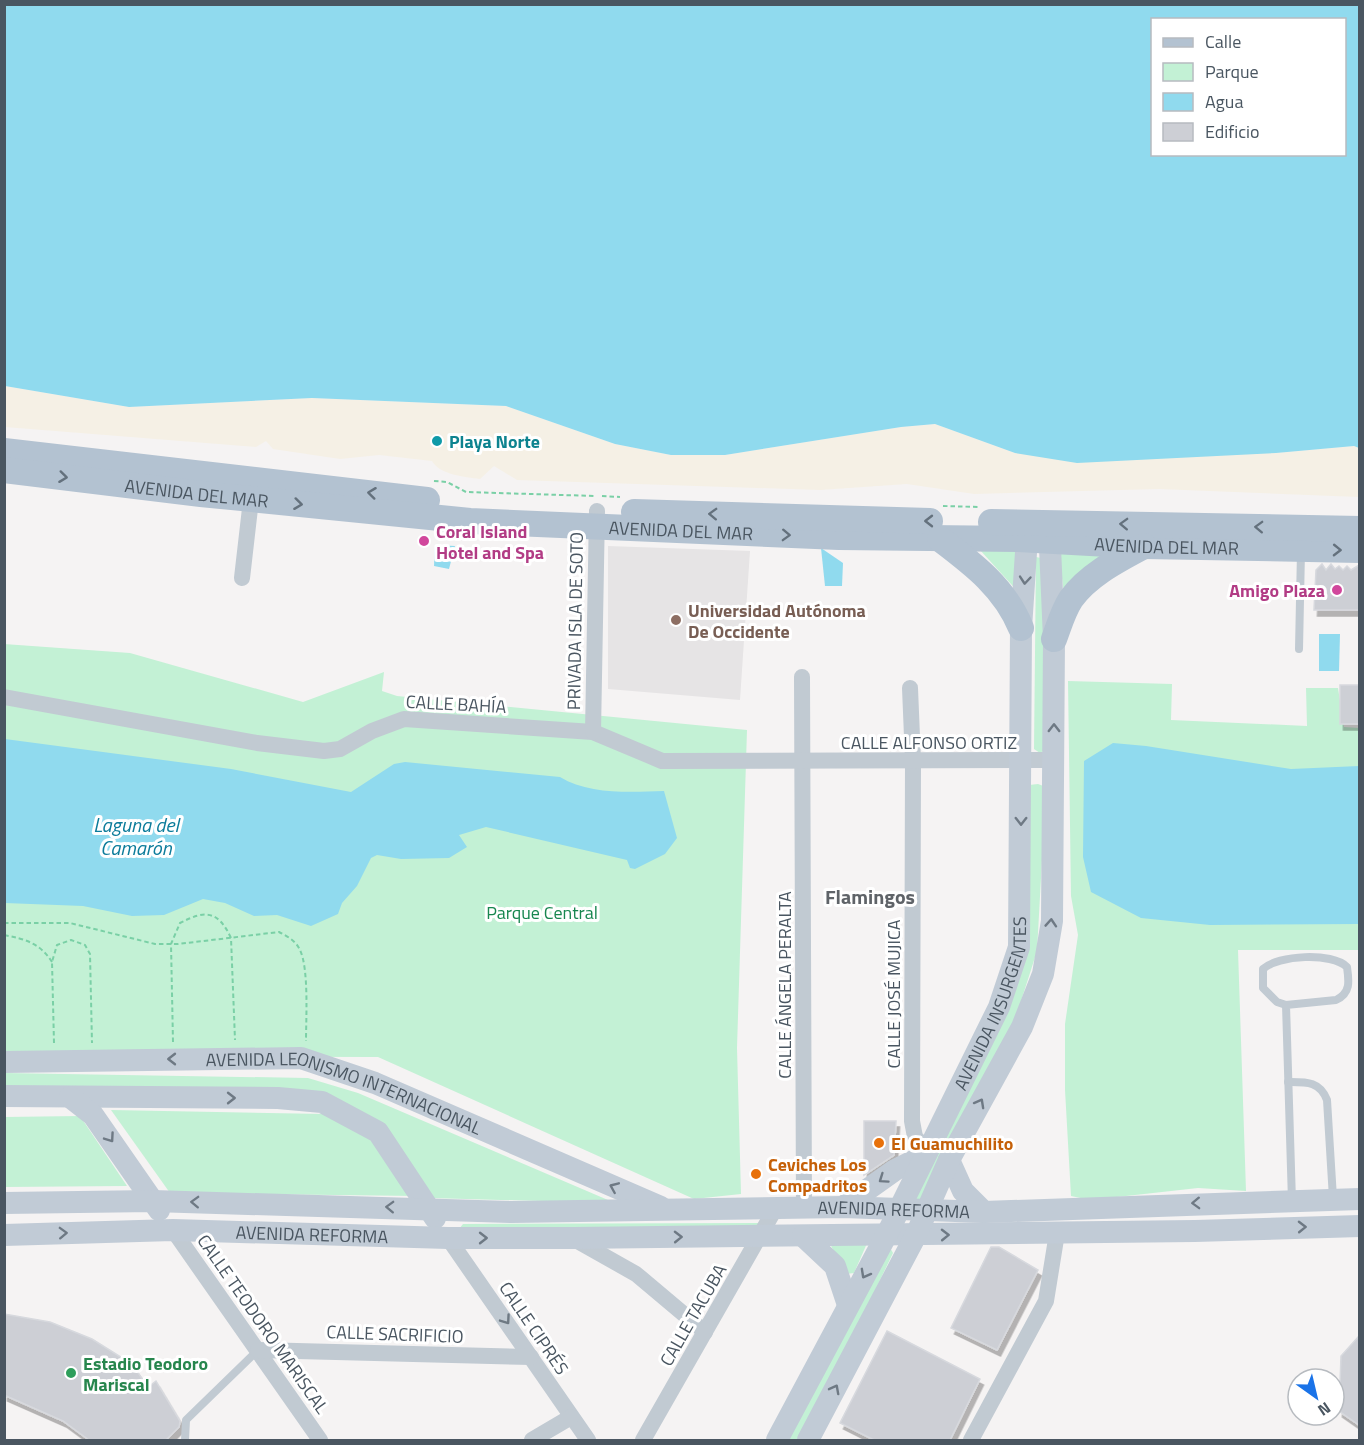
<svg xmlns="http://www.w3.org/2000/svg" width="1364" height="1445" font-family="'Titillium Web',sans-serif">
	<style>
		.education { fill: #e6e4e5 }
		.green { fill: #c3f1d5 }
		.sand { fill: #f5f0e5 }
		.water { fill: #90daee; fill-rule: evenodd }
		.building { fill: #cdcfd5; stroke: #d7d9de; stroke-width: 1.5; filter: url(#shadow) }
		.lines { fill: none; stroke-linecap: round; stroke-linejoin: round }
		.path { stroke: #7ad0a6; stroke-width: 2; stroke-dasharray: 4.5 3; stroke-linecap: butt }
		.lane { stroke: #c1cad2; stroke-width: 8 }
		.street { stroke: #c1cad2; stroke-width: 16 }
		.secondary { stroke: #c1cbd6; stroke-width: 22 }
		.primary { stroke: #b3c2d1; stroke-width: 26 }
		.oneway { stroke: #64717d }
		.oneway2 { stroke: #6e7984 }
		.oneway3 { stroke: #6e7983 }
		.culture-dot { fill: #0f9aa8; stroke: #fff; stroke-width: 2 }
		.hotel-dot { fill: #d1479c; stroke: #fff; stroke-width: 2 }
		.education-dot { fill: #8d6e63; stroke: #fff; stroke-width: 2 }
		.food-dot { fill: #e8710a; stroke: #fff; stroke-width: 2 }
		.leisure-dot { fill: #2e9e5b; stroke: #fff; stroke-width: 2 }
		.labels { text-anchor: middle; dominant-baseline: central; stroke-width: 6; stroke-linejoin: round; paint-order: stroke }
		.culture-label { font-size: 18px; font-weight: bold; fill: #0d838f; stroke: #fff; text-anchor: start }
		.street-label { font-size: 18px; fill: #4a5661; stroke: #fff }
		.hotel-label { font-size: 18px; font-weight: bold; fill: #b23c85; stroke: #fff; text-anchor: start }
		.education-label { font-size: 18px; font-weight: bold; fill: #785e54; stroke: #fff; text-anchor: start }
		.park-label { font-size: 18px; fill: #17864f; stroke: #fff }
		.food-label { font-size: 18px; font-weight: bold; fill: #c56008; stroke: #fff; text-anchor: start }
		.leisure-label { font-size: 18px; font-weight: bold; fill: #27864d; stroke: #fff; text-anchor: start }
		.water-label { font-size: 20px; font-style: italic; fill: #0c7c9b; stroke: #fff }
		.neighbourhood-label { font-size: 20px; font-weight: bold; fill: #5f6368; stroke: #fff }
	</style>
	<defs>
		<filter id="shadow"><feDropShadow dx="3.5" dy="6" stdDeviation="0" flood-color="#0004"/></filter>
	</defs>
	<rect width="100%" height="100%" fill="#f5f3f3"/>
	<path class="education" d="M608,546L750,551L740,700L608,689Z"/>
	<g class="green">
		<path d="M980,550H1025L1020,594Z"/>
		<path d="M1059,552L1107,554L1064,595Z"/>
		<path d="M1036,557L1046,559L1048,748L1040,753L1034,749Z"/>
		<path d="M4,644L130,653L303,702L384,672L382,691L397,696L747,730L737,1048L741,1194L694,1199L378,1057L5,1056Z"/>
		<path d="M1068,681L1172,684L1171,720L1307,726L1306,688H1338L1344,727L1359,728V950H1238L1246,1191L1198,1188L1090,1200L1071,1196L1065,1090V1024L1078,935L1071,896Z"/>
		<path d="M1038,784L1046,787L1037,951L1015,1020L921,1211L908,1209L1003,1022L1029,785Z"/>
		<path d="M5,1073L308,1078L358,1093L615,1203L430,1198L381,1127L316,1095L5,1091Z"/>
		<path d="M111,1110L324,1114L366,1134L416,1196L170,1193Z"/>
		<path d="M80,1116L127,1186L5,1187L4,1117Z"/>
		<path d="M758,1223L759,1226L459,1229L463,1224Z"/>
		<path d="M868,1241L854,1273L846,1274L829,1242Z"/>
		<path d="M888,1244L893,1253L803,1440H788Z"/>
	</g>
	<path class="sand" d="M5,386L129,407L312,398L506,406L615,444L671,455H725L901,427L935,424L1015,453H1276L1354,446L1359,448V497L1159,489L974,494L907,484L820,490L517,480L494,466L480,479C465,477 440,475 432,461L379,455L340,459L273,449L266,441L256,447L5,427Z"/>
	<g class="water">
		<path d="M5,4L1359,5V448L1354,446L1276,453L1077,463L1015,453L935,424L901,427L725,455H671L615,444L506,406L312,398L129,407L5,386ZM1152,20H1344V154H1152Z"/>
		<path d="M435,545L455,546L449,569L434,566Z"/>
		<path d="M821,548L843,563L842,586H825Z"/>
		<path d="M1319,634H1340L1339,671H1319Z"/>
		<path d="M5,739L231,769L351,792L394,764L405,762L560,777C589,795 631,792 664,791L677,838L665,854L635,869L630,868L627,860L486,827L459,835L467,847L449,858L401,859L377,855L371,858L357,886L342,903L338,914L311,926L277,915L254,916L225,903L203,899L164,915L132,916L83,906L5,903Z"/>
		<path d="M1113,743L1146,746L1291,769L1359,766V924L1210,925L1141,918L1091,892L1083,857L1084,761Z"/>
	</g>
	<g class="building">
		<path d="M1322,564L1326,570L1331,564L1335,569L1339,566L1343,570L1347,566L1351,570L1359,565V610H1314L1316,570Z"/>
		<rect x="1340" y="685" width="19" height="39"/>
		<path d="M864,1121H896L894,1155L864,1175Z"/>
		<path d="M991,1247H999L1038,1270L997,1350L951,1328Z"/>
		<path d="M4,1314L50,1322L92,1339L132,1364L148,1387L156,1381L180,1421L179,1427L166,1440H89L63,1421L4,1395Z"/>
		<path d="M887,1331L980,1379L950,1440H874L840,1423Z"/>
		<path d="M1359,1336V1425L1339,1411L1341,1356Z"/>
	</g>
	<g class="lines">
		<g class="path">
			<path d="M434,481L447,482L466,492L594,496"/>
			<path d="M602,496L620,497"/>
			<path d="M943,506L979,507"/>
			<path d="M4,923H70L155,944H178L279,932C287,936 296,941 300,950C309,969 306,1019 306,1041"/>
			<path d="M4,935C25,939 40,943 52,962"/>
			<path d="M173,1042L171,944L180,923C205,910 218,910 231,938L235,1040"/>
			<path d="M54,1043L52,962L57,945L71,940L85,945L90,954L92,1043"/>
		</g>
		<g class="lane">
			<path d="M1299,649L1301,551"/>
			<path d="M1286,1005L1277,1002L1263,988V969C1278,955 1332,952 1347,967C1349,981 1351,993 1336,1000L1286,1005L1292,1201"/>
			<path d="M1288,1082C1306,1082 1320,1081 1327,1100L1333,1198"/>
			<path d="M185,1440L186,1420L258,1350"/>
		</g>
		<g class="street">
			<path d="M242,578L252,491"/>
			<path d="M802,677L804,1208"/>
			<path d="M910,688L913,761L912,1121L915,1137L926,1150"/>
			<path d="M4,697L257,743L324,751L340,749L372,731L404,719L593,732L662,761L1054,760"/>
			<path d="M593,732L597,511"/>
			<path d="M173,1230L320,1440"/>
			<path d="M448,1238L588,1440"/>
			<path d="M574,1239L636,1274L705,1332"/>
			<path d="M258,1350L531,1357"/>
			<path d="M532,1440L571,1417"/>
			<path d="M643,1440L775,1209"/>
			<path d="M971,1440L1046,1301L1057,1233"/>
		</g>
		<g class="secondary">
			<path id="s1" d="M4,1062L301,1058L375,1083L661,1207"/>
			<path d="M4,1096L278,1098L322,1102L378,1132L435,1218"/>
			<path d="M70,1097L93,1115L159,1210"/>
			<path d="M949,1160L963,1191L984,1212"/>
			<path id="s2" d="M4,1203L153,1201L511,1212L843,1207L984,1212L1360,1199"/>
			<path d="M843,1207L895,1170L925,1155"/>
			<path id="s3" d="M4,1235L173,1230L448,1238H573L1195,1231L1360,1226"/>
			<path d="M803,1236L835,1266L848,1305"/>
			<path id="s4" d="M777,1440L887,1234L999,1007L1019,947L1021,628L1028,522"/>
			<path d="M808,1440L916,1235L949,1160L1022,1027L1043,974L1052,921L1054,639L1049,524"/>
		</g>
		<g class="primary">
			<path d="M4,451L427,500"/>
			<path id="s5" d="M4,470L201,494L470,521L839,537L1018,539L1144,546L1360,550"/>
			<path d="M634,512L930,521"/>
			<path d="M991,522L1360,529"/>
			<path d="M940,539C973,564 1005,588 1021,628"/>
			<path d="M1054,639C1059,626 1063,611 1071,599C1088,575 1118,560 1144,546"/>
		</g>
	</g>
	<defs><path id="oneway-chevron" d="M-2-3.5L2.5 0L-2 3.5" fill="none" stroke-width="1.6" stroke-linecap="round" stroke-linejoin="round" transform="scale(1.5)"/></defs>
	<g class="oneway">
		<use href="#oneway-chevron" transform="translate(63 477) rotate(7)"/>
		<use href="#oneway-chevron" transform="translate(372 493) rotate(-173)"/>
		<use href="#oneway-chevron" transform="translate(298 504) rotate(7)"/>
		<use href="#oneway-chevron" transform="translate(713 514) rotate(-178)"/>
		<use href="#oneway-chevron" transform="translate(929 521) rotate(-180)"/>
		<use href="#oneway-chevron" transform="translate(1124 524) rotate(-178)"/>
		<use href="#oneway-chevron" transform="translate(1259 527) rotate(-178)"/>
		<use href="#oneway-chevron" transform="translate(786 535) rotate(2)"/>
		<use href="#oneway-chevron" transform="translate(1337 550) rotate(1)"/>
	</g>
	<g class="oneway2">
		<use href="#oneway-chevron" transform="translate(1025 580) rotate(95)"/>
		<use href="#oneway-chevron" transform="translate(1054 728) rotate(-90)"/>
		<use href="#oneway-chevron" transform="translate(1021 821) rotate(90)"/>
		<use href="#oneway-chevron" transform="translate(1051 923) rotate(-86)"/>
		<use href="#oneway-chevron" transform="translate(172 1059) rotate(180)"/>
		<use href="#oneway-chevron" transform="translate(231 1098)"/>
		<use href="#oneway-chevron" transform="translate(980 1103) rotate(-61)"/>
		<use href="#oneway-chevron" transform="translate(110 1138) rotate(55)"/>
		<use href="#oneway-chevron" transform="translate(883 1179) rotate(145)"/>
		<use href="#oneway-chevron" transform="translate(614 1187) rotate(-157)"/>
		<use href="#oneway-chevron" transform="translate(195 1202) rotate(-178)"/>
		<use href="#oneway-chevron" transform="translate(1196 1203) rotate(178)"/>
		<use href="#oneway-chevron" transform="translate(390 1207) rotate(-178)"/>
		<use href="#oneway-chevron" transform="translate(1302 1227) rotate(-1)"/>
		<use href="#oneway-chevron" transform="translate(63 1233) rotate(-2)"/>
		<use href="#oneway-chevron" transform="translate(945 1235) rotate(-1)"/>
		<use href="#oneway-chevron" transform="translate(678 1237) rotate(-1)"/>
		<use href="#oneway-chevron" transform="translate(483 1238)"/>
		<use href="#oneway-chevron" transform="translate(865 1274) rotate(119)"/>
		<use href="#oneway-chevron" transform="translate(835 1389) rotate(-62)"/>
	</g>
	<use class="oneway3" href="#oneway-chevron" transform="translate(506 1320) rotate(55)"/>
	<circle class="culture-dot" cx="437" cy="441" r="6"/>
	<g class="hotel-dot">
		<circle cx="424" cy="541" r="6"/>
		<circle cx="1337" cy="590" r="6"/>
	</g>
	<circle class="education-dot" cx="676" cy="620" r="6"/>
	<g class="food-dot">
		<circle cx="879" cy="1143" r="6"/>
		<circle cx="756" cy="1174" r="6"/>
	</g>
	<circle class="leisure-dot" cx="71" cy="1373" r="6"/>
	<g class="labels">
		<g class="culture-label">
			<text x="449" y="441">Playa Norte</text>
		</g>
		<g class="street-label">
			<text stroke="none"><textPath href="#s5" startOffset="194">AVENIDA DEL MAR</textPath></text>
			<text stroke="none"><textPath href="#s5" startOffset="680">AVENIDA DEL MAR</textPath></text>
			<text stroke="none"><textPath href="#s5" startOffset="1166">AVENIDA DEL MAR</textPath></text>
			<text transform="translate(575 621) rotate(-89)">PRIVADA ISLA DE SOTO</text>
			<text transform="translate(456 704) rotate(3)">CALLE BAHÍA</text>
			<text x="929" y="742">CALLE ALFONSO ORTIZ</text>
			<text transform="translate(784 985) rotate(-90)">CALLE ÁNGELA PERALTA</text>
			<text transform="translate(893 994) rotate(-90)">CALLE JOSÉ MUJICA</text>
			<text stroke="none"><textPath href="#s4" startOffset="488">AVENIDA INSURGENTES</textPath></text>
			<text stroke="none"><textPath href="#s1" startOffset="346">AVENIDA LEONISMO INTERNACIONAL</textPath></text>
			<text stroke="none"><textPath href="#s2" startOffset="890">AVENIDA REFORMA</textPath></text>
			<text stroke="none"><textPath href="#s3" startOffset="308">AVENIDA REFORMA</textPath></text>
			<text transform="translate(693 1315) rotate(-60)">CALLE TACUBA</text>
			<text transform="translate(263 1324) rotate(55)">CALLE TEODORO MARISCAL</text>
			<text transform="translate(534 1328) rotate(56)">CALLE CIPRÉS</text>
			<text transform="translate(395 1334) rotate(2)">CALLE SACRIFICIO</text>
		</g>
		<g class="hotel-label">
			<text x="436" y="531">Coral Island<tspan x="436" dy="21">Hotel and Spa</tspan></text>
			<text x="1325" y="590" text-anchor="end">Amigo Plaza</text>
		</g>
		<g class="education-label">
			<text x="688" y="610">Universidad Autónoma<tspan x="688" dy="21">De Occidente</tspan></text>
		</g>
		<g class="park-label">
			<text x="542" y="912">Parque Central</text>
		</g>
		<g class="food-label">
			<text x="891" y="1143">El Guamuchilito</text>
			<text x="768" y="1164">Ceviches Los<tspan x="768" dy="21">Compadritos</tspan></text>
		</g>
		<g class="leisure-label">
			<text x="83" y="1363">Estadio Teodoro<tspan x="83" dy="21">Mariscal</tspan></text>
		</g>
		<g class="water-label">
			<text x="136" y="824">Laguna del<tspan x="136" dy="23">Camarón</tspan></text>
		</g>
		<g class="neighbourhood-label">
			<text x="870" y="896">Flamingos</text>
		</g>
	</g>
	<rect width="1364" height="1445" fill="none" stroke="#4a5661" stroke-width="12"/>
	<rect x="1151" y="18" width="195" height="138" fill="#ffffff" stroke="#b7bbc0" stroke-width="1.5"/>
	<rect x="1163" y="38" width="30" height="9" fill="#b3c2d1" stroke="#b7bbc0" stroke-width="1.5"/>
	<text x="1205" y="48" font-size="18" fill="#4a5661">Calle</text>
	<rect x="1163" y="63" width="30" height="18" fill="#c3f1d5" stroke="#b7bbc0" stroke-width="1.5"/>
	<text x="1205" y="78" font-size="18" fill="#4a5661">Parque</text>
	<rect x="1163" y="93" width="30" height="18" fill="#90daee" stroke="#b7bbc0" stroke-width="1.5"/>
	<text x="1205" y="108" font-size="18" fill="#4a5661">Agua</text>
	<rect x="1163" y="123" width="30" height="18" fill="#cdcfd5" stroke="#b7bbc0" stroke-width="1.5"/>
	<text x="1205" y="138" font-size="18" fill="#4a5661">Edificio</text>
	<g transform="translate(1316 1397) rotate(146)"><circle r="28" fill="#ffffff" stroke="#b7bbc0" stroke-width="1.5"/>
	<path d="M0-4.5L10 22L0 15L-10 22Z" fill="#1a73e8"/>
	<text y="-9" font-size="16" font-weight="bold" text-anchor="middle" fill="#4a5661">N</text>
	</g>
</svg>
